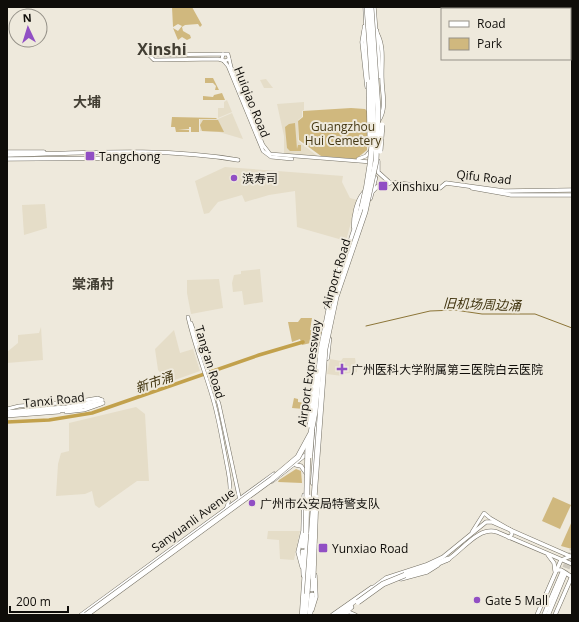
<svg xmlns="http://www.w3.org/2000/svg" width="579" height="622" font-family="'Open Sans','Noto Sans SC',sans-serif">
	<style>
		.built { fill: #e5ddc8 }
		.green { fill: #d0b87e }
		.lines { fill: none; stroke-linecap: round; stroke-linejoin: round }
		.stream { stroke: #8c7538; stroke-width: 1 }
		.river { stroke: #c2a14c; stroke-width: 3.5 }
		.primary-tunnel { stroke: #cdc8bc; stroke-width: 4; stroke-dasharray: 4 2; stroke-linecap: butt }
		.tertiary-casing { stroke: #736f63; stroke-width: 4 }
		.secondary-casing { stroke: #736f63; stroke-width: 4.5 }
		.primary-casing { stroke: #736f63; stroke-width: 5 }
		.trunk-casing { stroke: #736f63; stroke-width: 5.5 }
		.motorway-casing { stroke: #736f63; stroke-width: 6 }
		.tertiary { stroke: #fff; stroke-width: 3 }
		.secondary { stroke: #fff; stroke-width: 3.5 }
		.primary { stroke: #fff; stroke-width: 4 }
		.trunk { stroke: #fff; stroke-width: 4.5 }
		.motorway { stroke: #fff; stroke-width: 5 }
		.trunk-bridge-casing { stroke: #736f63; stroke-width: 5.5; stroke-linecap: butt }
		.motorway-bridge-casing { stroke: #736f63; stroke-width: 6; stroke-linecap: butt }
		.trunk-bridge { stroke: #fff; stroke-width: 4.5 }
		.motorway-bridge { stroke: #fff; stroke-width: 5 }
		.poi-dot { fill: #914fc4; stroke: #eee9dc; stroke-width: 1.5 }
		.labels { text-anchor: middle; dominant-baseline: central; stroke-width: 4; stroke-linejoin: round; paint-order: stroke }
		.street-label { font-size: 12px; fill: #0f0d09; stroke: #eee9dc }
		.park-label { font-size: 12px; fill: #443712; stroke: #eee9dc }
		.poi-label { font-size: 12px; fill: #0f0d09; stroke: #eee9dc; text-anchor: start }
		.water-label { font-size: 13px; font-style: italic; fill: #41340f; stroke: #eee9dc }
		.quarter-label { font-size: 14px; font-weight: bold; fill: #423e33; stroke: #eee9dc }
		.district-label { font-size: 16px; font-weight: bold; fill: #423e33; stroke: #eee9dc }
	</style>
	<rect width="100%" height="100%" fill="#eee9dc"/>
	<g class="built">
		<path d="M266,79L273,88H264L260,80Z"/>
		<path d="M227,100L232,112L218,118V108H224V102Z"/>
		<path d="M304,102V110L302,111V117L298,120V141L320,158L284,155V136L277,104Z"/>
		<path d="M232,113L243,139L219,132L200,131V119H218Z"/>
		<path d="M225,167L343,176L342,182L350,198L357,200L346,241L297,227L295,191L269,195L245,202L242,195L218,202L209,213L204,214L195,181Z"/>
		<path d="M45,204L47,228L24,235L22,205Z"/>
		<path d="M260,269L263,302L244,305L242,291L233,292L232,283L234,275L241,274V271Z"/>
		<path d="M219,279L223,308L191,314L187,293V280Z"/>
		<path d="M41,327L43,360L7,363V352L18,343V335L39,333Z"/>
		<path d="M174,330L180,353L193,349L200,371L169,382L158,370L155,349Z"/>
		<path d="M343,358H355L357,372L342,374V376L327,374L330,359L341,361Z"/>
		<path d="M136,407L145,414L149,481H137L99,508L95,505L92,491L85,494L56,496L58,464L61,453L69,451V423Z"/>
		<path d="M268,531H300L294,560L280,559L279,540L267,539Z"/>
	</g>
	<g class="green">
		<path d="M172,7H192L202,25L200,27L198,24L185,25L182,27L183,31L190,35L191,38L187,40L182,37L178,40L173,28L178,31L182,26L178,24L173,27Z"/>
		<path d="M205,78H213L219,90H215L216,86L213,83H205Z"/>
		<path d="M222,93L225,100H203V96L213,97L214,95Z"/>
		<path d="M351,108L365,109L367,111V150L356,159L321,156L299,140L298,121L303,117V111Z"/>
		<path d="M172,117L216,118L217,119H199V132H191V127H189V129H178L189,130V132H176L175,127H171Z"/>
		<path d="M203,120H218L224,132L202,131L200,125Z"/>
		<path d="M295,123L297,149L298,145H301V151H290L287,148L285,127L289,124Z"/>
		<path d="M301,318H312L310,330L323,332L315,342L302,345L300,339L292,342L288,322H298Z"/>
		<path d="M294,398L298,399V402L305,403L304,409L292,408Z"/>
		<path d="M296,469L301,471L302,483L278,482L279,480Z"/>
		<path d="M553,497L571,505L560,529L542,521Z"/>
		<path d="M572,521V549L561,546Z"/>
	</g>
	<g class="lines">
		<path class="stream" d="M366,326L430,311L455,310L482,314H535L572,328"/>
		<path class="river" d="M7,422L49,420L92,413L259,355L303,342"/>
		<g class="primary-tunnel">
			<path d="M562,573L572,549"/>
			<path d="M565,574L572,559"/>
		</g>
		<g class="tertiary-casing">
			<g id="tertiary">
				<path d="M223,54L222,59L228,66L263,151L271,157L292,159"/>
				<path d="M149,55L228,54L231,67L263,145L270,154L371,162"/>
				<path d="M149,55L154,60L218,59L225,61L229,59"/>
				<path d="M358,159L366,156L371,150"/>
				<path d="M188,317C194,344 204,369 212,396C218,415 221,435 225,455C228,473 234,491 226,509"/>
				<path d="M191,323L219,404L240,501"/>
				<path d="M7,409L19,406L74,402L98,398L102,400"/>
				<path d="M66,412L84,410L101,404"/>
				<path d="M7,416L59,412"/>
				<path d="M472,532L484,513L490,518L511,530L512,534L509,538"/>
				<path d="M347,611L356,615"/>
				<path d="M345,613L349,615"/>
				<path d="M332,615L372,587"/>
			</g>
		</g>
		<g class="secondary-casing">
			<g id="secondary">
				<path d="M365,7L366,28"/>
				<path d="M374,7L376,33"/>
				<path d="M364,30L362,42L367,87"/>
				<path d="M377,33C385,48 381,63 382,80C382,92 387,108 379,120"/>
				<path d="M7,152H44"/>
				<path d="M7,155C83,153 163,147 238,160"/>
				<path d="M7,159L134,158"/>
				<path d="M378,161V172L389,182L440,188L446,183L504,191L572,190"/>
				<path d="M472,188L511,195H572"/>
				<path d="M372,192L378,186L390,183"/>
				<path d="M7,412L67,407L102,400"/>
				<path d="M7,414L67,410L103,403"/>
				<path d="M296,465L301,466L306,473"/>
				<path d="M272,481L308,453"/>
				<path d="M548,555L554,563L555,571"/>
				<path d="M447,560C462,551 478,526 497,532L572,564"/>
				<path d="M302,567L298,552L303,531L304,495"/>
				<path d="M556,570H561L572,577"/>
				<path d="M401,579L427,572L438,565"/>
				<path d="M312,610L316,597L315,575"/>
				<path d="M81,615L274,474"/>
				<path d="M337,615L386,578L426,565L443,557L486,522H492L572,557"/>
				<path d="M537,615L561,560L571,556"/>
				<path d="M555,615L572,576"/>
			</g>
		</g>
		<g class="primary-casing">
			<g id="primary">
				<path d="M544,615L562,573"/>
				<path d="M548,615L565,574"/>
			</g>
		</g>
		<g class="trunk-casing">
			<g id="trunk">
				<path d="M370,198L375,178"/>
				<path d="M354,227C354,216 357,201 364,193"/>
				<path d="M327,307L343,259"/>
				<path d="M327,358L329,339"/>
				<path d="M313,483L318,418"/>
				<path d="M302,615L308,528"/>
			</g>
		</g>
		<g class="motorway-casing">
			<g id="motorway">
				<path d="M365,27L369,82"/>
				<path d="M376,31L379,76"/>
				<path d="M329,309L362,207"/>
				<path d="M303,546L306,533"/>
				<path d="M303,552L304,575"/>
				<path d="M405,575L427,568L448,559"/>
				<path d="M312,589L313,578"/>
				<path d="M310,613L312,595"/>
				<path d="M305,615L307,594"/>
				<path d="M341,615L351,607"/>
			</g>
		</g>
		<use href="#tertiary" class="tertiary"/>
		<use href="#secondary" class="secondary"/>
		<use href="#primary" class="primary"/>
		<use href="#trunk" class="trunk"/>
		<use href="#motorway" class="motorway"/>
		<g class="trunk-bridge-casing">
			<g id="trunk-bridge">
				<path d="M310,456L312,431"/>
				<path d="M309,509V497"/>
			</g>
		</g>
		<g class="motorway-bridge-casing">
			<g id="motorway-bridge">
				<path d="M369,82L370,141"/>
				<path d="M380,151L382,125"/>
				<path d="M362,207C380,138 372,77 367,7"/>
				<path d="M310,425L315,372"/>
				<path d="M306,533L308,441"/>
				<path d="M313,578L316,497"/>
				<path d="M307,594L325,349L336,297L365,212L376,161L378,109L371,7"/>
				<path d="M358,602L383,584L405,575"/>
				<path d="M86,615L272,479L298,457L311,433L315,412L321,350L329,309"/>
			</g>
		</g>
		<use href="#trunk-bridge" class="trunk-bridge"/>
		<use href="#motorway-bridge" class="motorway-bridge"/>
	</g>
	<g class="poi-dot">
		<rect x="85" y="151" width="10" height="10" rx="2"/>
		<circle cx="234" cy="178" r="4"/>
		<rect x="378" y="181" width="10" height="10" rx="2"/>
		<path d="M340 363h4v4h4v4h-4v4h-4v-4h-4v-4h4z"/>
		<circle cx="252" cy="503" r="4"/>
		<rect x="318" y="543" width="10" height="10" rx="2"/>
		<circle cx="477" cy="600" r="4"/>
	</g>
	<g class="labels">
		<g class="street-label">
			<text transform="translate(252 102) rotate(68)">Huiqiao Road</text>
			<text transform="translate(484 177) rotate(6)">Qifu Road</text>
			<text transform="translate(336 273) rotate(-73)">Airport Road</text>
			<text transform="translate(210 362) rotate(73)">Tang'an Road</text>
			<text transform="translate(309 373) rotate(-82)">Airport Expressway</text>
			<text transform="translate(54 400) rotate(-6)">Tanxi Road</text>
			<text transform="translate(193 520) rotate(-36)">Sanyuanli Avenue</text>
		</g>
		<g class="park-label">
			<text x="343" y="126">Guangzhou<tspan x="343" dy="14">Hui Cemetery</tspan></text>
		</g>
		<g class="poi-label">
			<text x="99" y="156">Tangchong</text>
			<text x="242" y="178">滨寿司</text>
			<text x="392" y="186">Xinshixu</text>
			<text x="351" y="369">广州医科大学附属第三医院白云医院</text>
			<text x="260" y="503">广州市公安局特警支队</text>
			<text x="332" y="548">Yunxiao Road</text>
			<text x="485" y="600">Gate 5 Mall</text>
		</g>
		<g class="water-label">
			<text transform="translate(482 304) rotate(2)">旧机场周边涌</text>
			<text transform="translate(154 382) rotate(-19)">新市涌</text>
		</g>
		<g class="quarter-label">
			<text x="87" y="101">大埔</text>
			<text x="93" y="283">棠涌村</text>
		</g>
		<g class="district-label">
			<text x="162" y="49">Xinshi</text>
		</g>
	</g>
	<rect width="579" height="622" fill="none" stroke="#0f0d09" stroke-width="16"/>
	<rect x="441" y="8" width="130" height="52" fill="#eee9dc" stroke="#959188"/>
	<rect x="449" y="21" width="20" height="6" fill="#ffffff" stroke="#959188"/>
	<text x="477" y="28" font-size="12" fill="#0f0d09">Road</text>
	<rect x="449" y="38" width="20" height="12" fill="#d0b87e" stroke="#959188"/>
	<text x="477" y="48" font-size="12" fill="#0f0d09">Park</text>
	<g transform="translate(28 28) rotate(356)"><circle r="19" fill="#eee9dc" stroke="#959188"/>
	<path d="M0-3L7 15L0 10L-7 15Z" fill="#914fc4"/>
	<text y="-6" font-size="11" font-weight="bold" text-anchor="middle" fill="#0f0d09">N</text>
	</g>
	<path d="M10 606v6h58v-6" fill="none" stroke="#0f0d09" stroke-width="2"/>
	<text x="16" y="606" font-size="12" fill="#0f0d09" stroke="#eee9dc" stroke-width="3" paint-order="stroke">200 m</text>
</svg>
